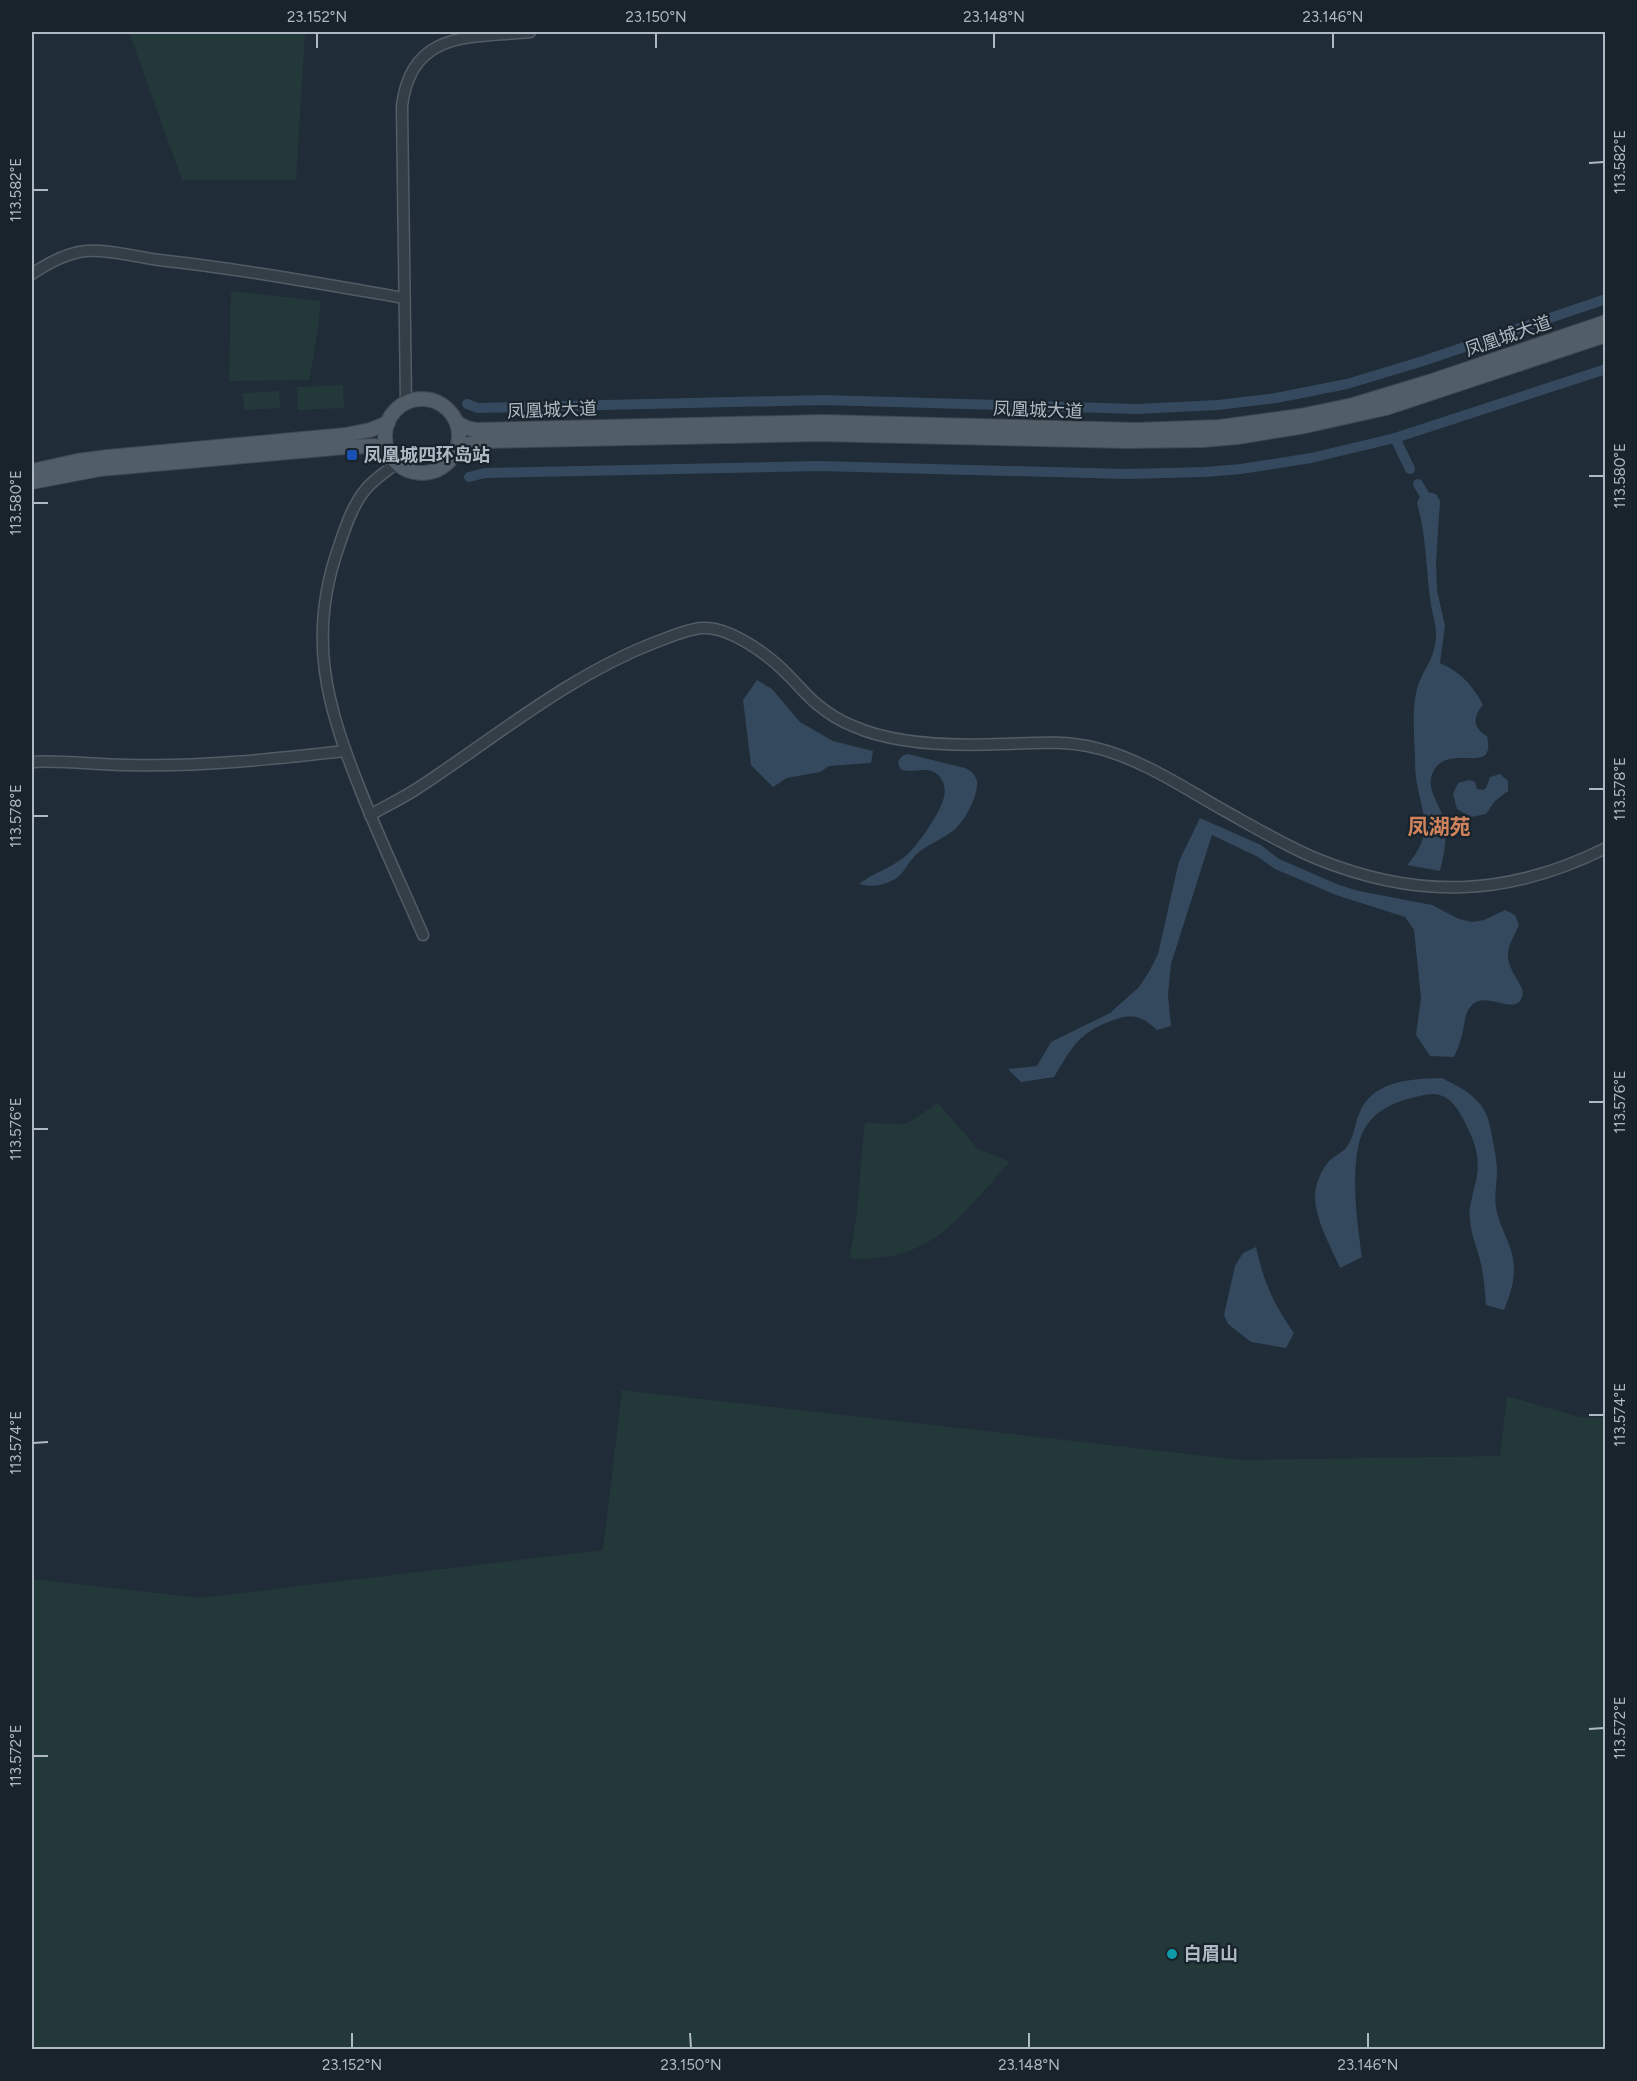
<svg xmlns="http://www.w3.org/2000/svg" width="1637" height="2081" font-family="Figtree,'Noto Sans SC',sans-serif">
	<style>
		.green { fill: #233939 }
		.water { fill: #34495e }
		.lines { fill: none; stroke-linecap: round; stroke-linejoin: round }
		.canal { stroke: #34495e; stroke-width: 10 }
		.minor-casing { stroke: #515c65; stroke-width: 13 }
		.major-casing { stroke: #3d4751; stroke-width: 16 }
		.minor { stroke: #343e47; stroke-width: 10 }
		.major { stroke: #515d67; stroke-width: 14 }
		.ticks { fill: none; stroke: #aeb9c4; stroke-width: 2 }
		.transit-dot { fill: #1a4fb4; stroke: #19232c; stroke-width: 2 }
		.culture-dot { fill: #0f9aa8; stroke: #19232c; stroke-width: 2 }
		.labels { text-anchor: middle; dominant-baseline: central; stroke-width: 4.5; stroke-linejoin: round; paint-order: stroke }
		.street-label { font-size: 18px; fill: #aeb9c4; stroke: #19232c }
		.poi-label { font-size: 18px; font-weight: bold; fill: #aeb9c4; stroke: #19232c; text-anchor: start }
		.quarter-label { font-size: 21px; font-weight: bold; fill: #d1835c; stroke: #19232c }
		.neatline { fill: none; stroke: #aeb9c4; stroke-width: 2 }
		.ticks-label { font-size: 15px; text-anchor: middle; fill: #aeb9c4 }
	</style>
	<rect width="100%" height="100%" fill="#202c37"/>
	<g class="green">
		<path d="M129,32H305L296,180H182Z"/>
		<path d="M231,291L321,301L317,335L309,380L229,381Z"/>
		<path d="M343,385L344,408L298,410L297,387Z"/>
		<path d="M279,391L280,408L244,410L243,393Z"/>
		<path d="M938,1103L978,1149L1010,1162C959,1217 932,1264 849,1258C860,1214 859,1168 865,1123L906,1124Z"/>
		<path d="M622,1390L1243,1460L1500,1456L1507,1396L1580,1417L1605,1418V2049H32V1579L200,1598L603,1550Z"/>
	</g>
	<g class="water">
		<path d="M1428,492L1436,494L1440,501L1436,562L1437,590L1445,626L1440,663C1461,672 1473,686 1483,705C1472,717 1473,728 1487,736C1497,778 1448,741 1433,772C1425,789 1440,804 1444,820C1448,837 1444,854 1440,871L1407,865C1441,827 1415,806 1415,763C1415,739 1411,712 1417,689C1422,670 1436,659 1436,634C1436,622 1431,610 1430,598C1426,566 1426,535 1417,503L1420,496Z"/>
		<path d="M757,680L772,689L800,722L833,741L873,751L871,763L829,766L820,772L787,778L773,787L751,765L743,700Z"/>
		<path d="M908,754L965,768C971,771 975,774 977,781C979,795 964,822 954,830C943,839 929,844 919,852C910,859 906,870 898,877C887,885 871,888 859,884C873,873 889,869 903,858C915,850 941,812 944,797C946,790 944,781 939,776C928,764 912,775 900,769L898,762L902,756Z"/>
		<path d="M1500,774L1508,781V791L1495,801L1486,814L1471,817L1457,809L1453,794L1458,783L1469,780L1475,782L1477,789L1483,790L1486,788L1490,777Z"/>
		<path d="M1200,818L1261,845L1279,859L1339,885L1359,891L1432,905L1459,919L1472,922L1484,920L1505,910L1515,915L1519,925C1515,935 1508,944 1508,955C1508,973 1527,987 1522,997C1515,1017 1487,990 1472,1005C1464,1012 1465,1025 1462,1035C1460,1043 1457,1050 1454,1057L1430,1056L1416,1035L1421,998L1414,930L1405,917L1336,895L1275,869L1258,857L1212,835L1171,964L1168,995L1171,1026L1157,1030C1143,1017 1133,1013 1114,1020C1079,1032 1073,1046 1054,1077L1021,1082L1008,1069L1037,1066L1051,1042L1110,1013L1139,987L1149,972L1158,954L1179,861Z"/>
		<path d="M1442,1078C1460,1087 1479,1096 1487,1116C1490,1123 1498,1164 1497,1171C1497,1184 1494,1195 1496,1208C1500,1230 1515,1248 1514,1270C1514,1285 1509,1297 1504,1310L1486,1305C1485,1292 1484,1278 1481,1264C1478,1250 1471,1235 1470,1220C1468,1209 1472,1199 1474,1189C1480,1168 1479,1151 1469,1131C1464,1120 1455,1100 1442,1096C1433,1092 1425,1095 1415,1097C1388,1104 1367,1114 1359,1143C1351,1177 1357,1223 1362,1257L1340,1268C1331,1247 1316,1221 1315,1198C1315,1184 1321,1170 1330,1160C1335,1156 1341,1153 1345,1149C1354,1139 1354,1126 1359,1114C1372,1080 1411,1079 1442,1078Z"/>
		<path d="M1256,1247C1264,1283 1273,1303 1294,1333L1286,1348L1251,1342L1228,1324L1224,1315L1235,1266L1243,1253Z"/>
	</g>
	<g class="lines">
		<g class="canal">
			<path d="M467,404L478,408L823,400L1137,409L1218,405L1276,398L1347,384L1423,361L1606,299"/>
			<path d="M1395,438L1410,469"/>
			<path d="M469,477L485,473L819,466L1127,474L1205,472L1241,469L1311,458L1395,438L1606,369"/>
			<path d="M1418,484L1424,494"/>
		</g>
		<g class="minor-casing">
			<g id="minor">
				<path d="M32,274C48,263 66,253 86,251C108,249 136,257 159,260C241,269 323,284 404,298"/>
				<path d="M406,402L402,106C411,30 470,38 530,32"/>
				<path d="M397,463C387,471 374,479 366,489C353,504 345,528 339,546C307,636 326,704 360,789C379,838 402,886 423,935"/>
				<path d="M32,762C64,760 96,765 128,765C201,767 273,759 345,751"/>
				<path d="M370,815C386,806 403,798 418,788C496,737 568,676 656,642C670,637 687,629 702,628C730,626 770,656 789,676C799,686 807,696 818,705C829,714 840,721 853,726C895,745 956,746 1001,744C1034,743 1064,740 1096,748C1142,759 1184,788 1225,811C1254,827 1284,845 1315,858C1417,900 1508,897 1606,848"/>
			</g>
		</g>
		<g class="major-casing">
			<g id="major">
				<circle cx="422" cy="436" r="37"/>
				<path d="M457,423L467,428L477,430L823,422L1137,430L1220,427L1300,416L1353,405L1429,382L1606,322"/>
				<path d="M457,447L483,441L818,434L1127,441L1203,440L1237,437L1305,426L1386,408L1606,335"/>
				<path d="M32,471L77,461L108,457L345,435L370,430L388,423"/>
				<path d="M32,482L100,469L345,447L375,446L389,451"/>
			</g>
		</g>
		<use href="#minor" class="minor"/>
		<use href="#major" class="major"/>
	</g>
	<path class="ticks" d="M317,33V48M656,33V48M994,33V48M1333,33V48M1589,163L1604,162M33,190H48M1589,476H1604M33,503H48M1589,789H1604M33,816H48M1589,1102H1604M33,1129H48M1589,1415H1604M33,1443L48,1442M1589,1729L1604,1728M33,1756H48M352,2033V2048M690,2033L691,2048M1029,2033V2048M1368,2033V2048"/>
	<rect class="transit-dot" x="346" y="449" width="12" height="12" rx="3"/>
	<circle class="culture-dot" cx="1172" cy="1954" r="6"/>
	<g class="labels">
		<g class="street-label">
			<text transform="translate(1508 336) rotate(-19)">凤凰城大道</text>
			<text transform="translate(552 410) rotate(-2)">凤凰城大道</text>
			<text transform="translate(1038 410) rotate(2)">凤凰城大道</text>
		</g>
		<g class="poi-label">
			<text x="364" y="455">凤凰城四环岛站</text>
			<text x="1184" y="1954">白眉山</text>
		</g>
		<g class="quarter-label">
			<text x="1439" y="826">凤湖苑</text>
		</g>
	</g>
	<rect width="1637" height="2081" fill="none" stroke="#19232c" stroke-width="66"/>
	<rect x="33" y="33" width="1571" height="2015" class="neatline"/>
	<g class="ticks-label">
		<text x="317" y="22">23.152°N</text>
		<text x="656" y="22">23.150°N</text>
		<text x="994" y="22">23.148°N</text>
		<text x="1333" y="22">23.146°N</text>
		<text transform="translate(1620 162) rotate(-90)" y="5">113.582°E</text>
		<text transform="translate(16 190) rotate(-90)" y="5">113.582°E</text>
		<text transform="translate(1620 476) rotate(-90)" y="5">113.580°E</text>
		<text transform="translate(16 503) rotate(-90)" y="5">113.580°E</text>
		<text transform="translate(1620 789) rotate(-90)" y="5">113.578°E</text>
		<text transform="translate(16 816) rotate(-90)" y="5">113.578°E</text>
		<text transform="translate(1620 1102) rotate(-90)" y="5">113.576°E</text>
		<text transform="translate(16 1129) rotate(-90)" y="5">113.576°E</text>
		<text transform="translate(1620 1415) rotate(-90)" y="5">113.574°E</text>
		<text transform="translate(16 1443) rotate(-90)" y="5">113.574°E</text>
		<text transform="translate(1620 1728) rotate(-90)" y="5">113.572°E</text>
		<text transform="translate(16 1756) rotate(-90)" y="5">113.572°E</text>
		<text x="352" y="2070">23.152°N</text>
		<text x="691" y="2070">23.150°N</text>
		<text x="1029" y="2070">23.148°N</text>
		<text x="1368" y="2070">23.146°N</text>
	</g>
</svg>
